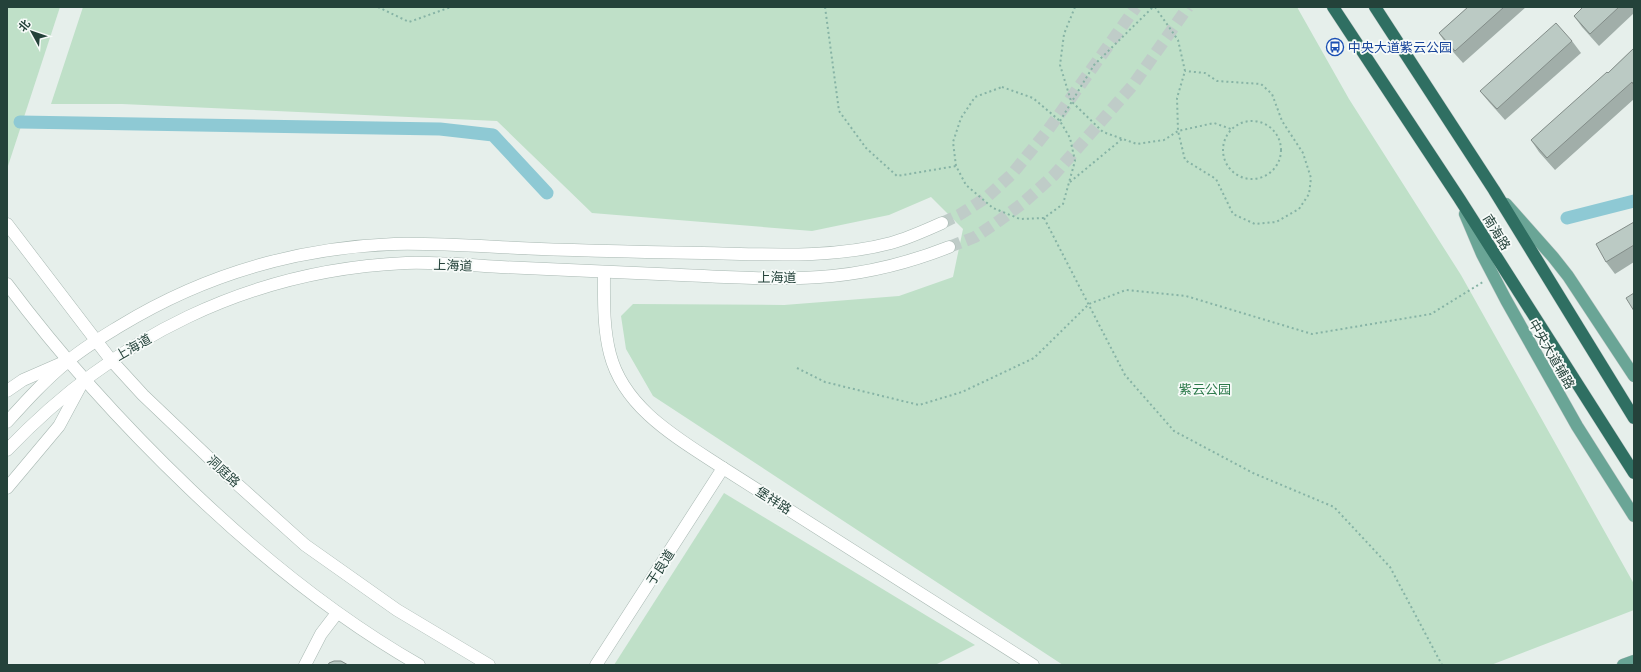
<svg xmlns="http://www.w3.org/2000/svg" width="1641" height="672" font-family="'Noto Sans','Noto Sans SC',sans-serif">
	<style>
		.green { fill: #bfe0c8 }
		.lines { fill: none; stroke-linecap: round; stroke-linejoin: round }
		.canal { stroke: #8ec9d4; stroke-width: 13 }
		.minor-tunnel { stroke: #bfccc8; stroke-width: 12; stroke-dasharray: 12 6; stroke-linecap: butt }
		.minor-casing { stroke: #a8b8b2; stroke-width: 13 }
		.major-casing { stroke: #c2cac8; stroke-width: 13 }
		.highway-casing { stroke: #c2cac8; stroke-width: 13 }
		.path { stroke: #86b3a5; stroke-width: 2; stroke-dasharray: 2 3; stroke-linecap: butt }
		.minor { stroke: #fff; stroke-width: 12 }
		.major { stroke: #6aa596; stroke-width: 12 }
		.highway { stroke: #2f6f62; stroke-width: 12 }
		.wall { fill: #a1aea9 }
		.building { fill: #bbcac4; stroke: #838d89 }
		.labels { text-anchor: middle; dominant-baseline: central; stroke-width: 3.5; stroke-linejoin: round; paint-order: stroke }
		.transit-label { font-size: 13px; fill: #164399; stroke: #f7fbf9; text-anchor: start }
		.street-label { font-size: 13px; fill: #24423a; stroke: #f7fbf9 }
		.park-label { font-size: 13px; fill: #2d7a4b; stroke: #f7fbf9 }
	</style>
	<rect width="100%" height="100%" fill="#e6efeb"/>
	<g class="green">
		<path d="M7,7H60L7,169Z"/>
		<path d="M83,7H1297L1349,99L1461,275L1634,584V610L1491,665H1063L653,396L626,349L621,316L633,304L784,305L899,296L953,277L963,229L931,197L889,215L812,231L592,213L497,121L122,104H51Z"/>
		<path d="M724,493L975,645L935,665H614Z"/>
	</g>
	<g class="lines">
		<g class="canal">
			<path d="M20,122L440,129L493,135L547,193"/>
			<path d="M1567,218L1634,201"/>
		</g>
		<g class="minor-tunnel">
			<path d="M942,223L959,215L987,197L1012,174L1048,130L1136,7"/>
			<path d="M949,247L975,237L996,223L1023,203L1054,175L1133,85L1188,7"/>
		</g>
		<g class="minor-casing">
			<g id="minor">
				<path d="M7,224L111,360L143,395L227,475L305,545L397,610L489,665"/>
				<path d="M604,272C604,299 603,327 610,354C624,409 679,439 723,468L1033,665"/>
				<path d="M7,284C63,359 122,424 190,489C260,556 335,617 419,665"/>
				<path d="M7,391L23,380L62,363"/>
				<path d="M7,422C26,401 45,380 67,362C83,348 102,337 120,326C205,274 295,248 394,244C435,243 477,246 518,248C580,251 641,252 703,253C764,254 831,259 891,243C909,238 926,230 942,223"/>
				<path d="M7,450C115,337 249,270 406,263C437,262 469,265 501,267C561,270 621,272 681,275C731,277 782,281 832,276C872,272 911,262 949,247"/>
				<path d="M7,488L59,426L80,387"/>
				<path d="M305,665L321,634L337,613"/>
				<path d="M596,665L723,468"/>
			</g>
		</g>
		<g class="major-casing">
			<g id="major">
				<path d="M1506,204L1553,257L1568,276L1634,376"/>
				<path d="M1465,214L1482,254L1506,300L1577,426L1634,516"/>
				<path d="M1623,665L1634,661"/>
			</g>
		</g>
		<g class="highway-casing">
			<g id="highway">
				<path d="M1333,7L1459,198L1634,473"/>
				<path d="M1375,7L1494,190L1634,418"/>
			</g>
		</g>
		<g class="path">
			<path d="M378,7L409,22L451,7"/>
			<path d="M825,7L839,111L866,148L897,176L956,166"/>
			<path d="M1075,7L1064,34L1060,65L1071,101L1103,132L1137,144L1164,140L1178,131L1214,123L1231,129"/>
			<path d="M1155,7L1178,40L1185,71L1177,98L1178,131L1185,160L1216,179L1233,214L1255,224L1276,222L1299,209L1309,194L1311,178L1303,153L1282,121L1272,94L1261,84L1217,81L1205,73L1185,71"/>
			<path d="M1002,87L1033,98L1060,121L1070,138L1075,161L1063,204L1044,218L1020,219L993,208L966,185L956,166L953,142L961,118L975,97Z"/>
			<circle cx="1252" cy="150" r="29"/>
			<path d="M1060,121L1094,65L1153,7"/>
			<path d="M1070,182L1122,139"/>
			<path d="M1044,218L1125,375L1174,431L1253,473L1334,507L1390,567L1442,665"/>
			<path d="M797,368L825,382L919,405L962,392L1034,358L1089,304L1126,290L1186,296L1312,334L1431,314L1483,282"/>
		</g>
		<use href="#minor" class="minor"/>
		<use href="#major" class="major"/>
		<use href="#highway" class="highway"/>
	</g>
	<g class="wall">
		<path d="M1468,7H1526L1463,63L1447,45L1439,33Z"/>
		<path d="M1583,7H1634V13L1599,46L1582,27L1574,16Z"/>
		<path d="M1572,41L1581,53L1505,120L1489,102L1480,91Z"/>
		<path d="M1634,48V99L1555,170L1539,152L1531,140L1608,73Z"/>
		<path d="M1634,222V262L1615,274L1606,262Z"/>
	</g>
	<g class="building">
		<path d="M1468,7H1504L1455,51L1439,33Z"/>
		<path d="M1583,7H1619L1590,34L1574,16Z"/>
		<path d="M1556,23L1572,41L1497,109L1480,91Z"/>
		<path d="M1634,48V83L1633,84L1632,82L1547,158L1531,140L1607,72L1608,73Z"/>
		<path d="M1634,222V245L1606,262L1596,244Z"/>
		<path d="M1634,293V311L1626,298Z"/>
		<path d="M334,661H341L348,665H328L329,663Z"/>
	</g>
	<defs>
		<g id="bus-ring" transform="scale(0.9)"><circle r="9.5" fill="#f7fbf9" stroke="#1a4fb4" stroke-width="1.5"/><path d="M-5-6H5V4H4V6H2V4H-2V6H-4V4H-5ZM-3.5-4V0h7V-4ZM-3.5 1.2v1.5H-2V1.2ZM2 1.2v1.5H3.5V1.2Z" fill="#1a4fb4"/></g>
	</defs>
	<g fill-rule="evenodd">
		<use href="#bus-ring" x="1335" y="47"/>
	</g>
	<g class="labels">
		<g class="transit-label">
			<text x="1348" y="47">中央大道紫云公园</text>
		</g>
		<g class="street-label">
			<text transform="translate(1497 232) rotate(58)">南海路</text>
			<text transform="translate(453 265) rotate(2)">上海道</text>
			<text x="777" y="277">上海道</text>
			<text transform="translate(133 347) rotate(-30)">上海道</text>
			<text transform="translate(1552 354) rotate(60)">中央大道辅路</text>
			<text transform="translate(224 471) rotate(43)">洞庭路</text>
			<text transform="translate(774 500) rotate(32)">堡祥路</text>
			<text transform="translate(660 567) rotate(-57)">于良道</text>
		</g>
		<g class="park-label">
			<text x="1205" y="389">紫云公园</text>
		</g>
	</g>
	<rect width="1641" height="672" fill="none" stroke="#24423a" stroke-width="16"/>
	<g transform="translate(32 32) rotate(310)" stroke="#f7fbf9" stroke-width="3" paint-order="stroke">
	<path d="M0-3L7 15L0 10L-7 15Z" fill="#24423a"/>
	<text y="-6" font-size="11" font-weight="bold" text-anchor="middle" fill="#24423a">北</text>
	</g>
</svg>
